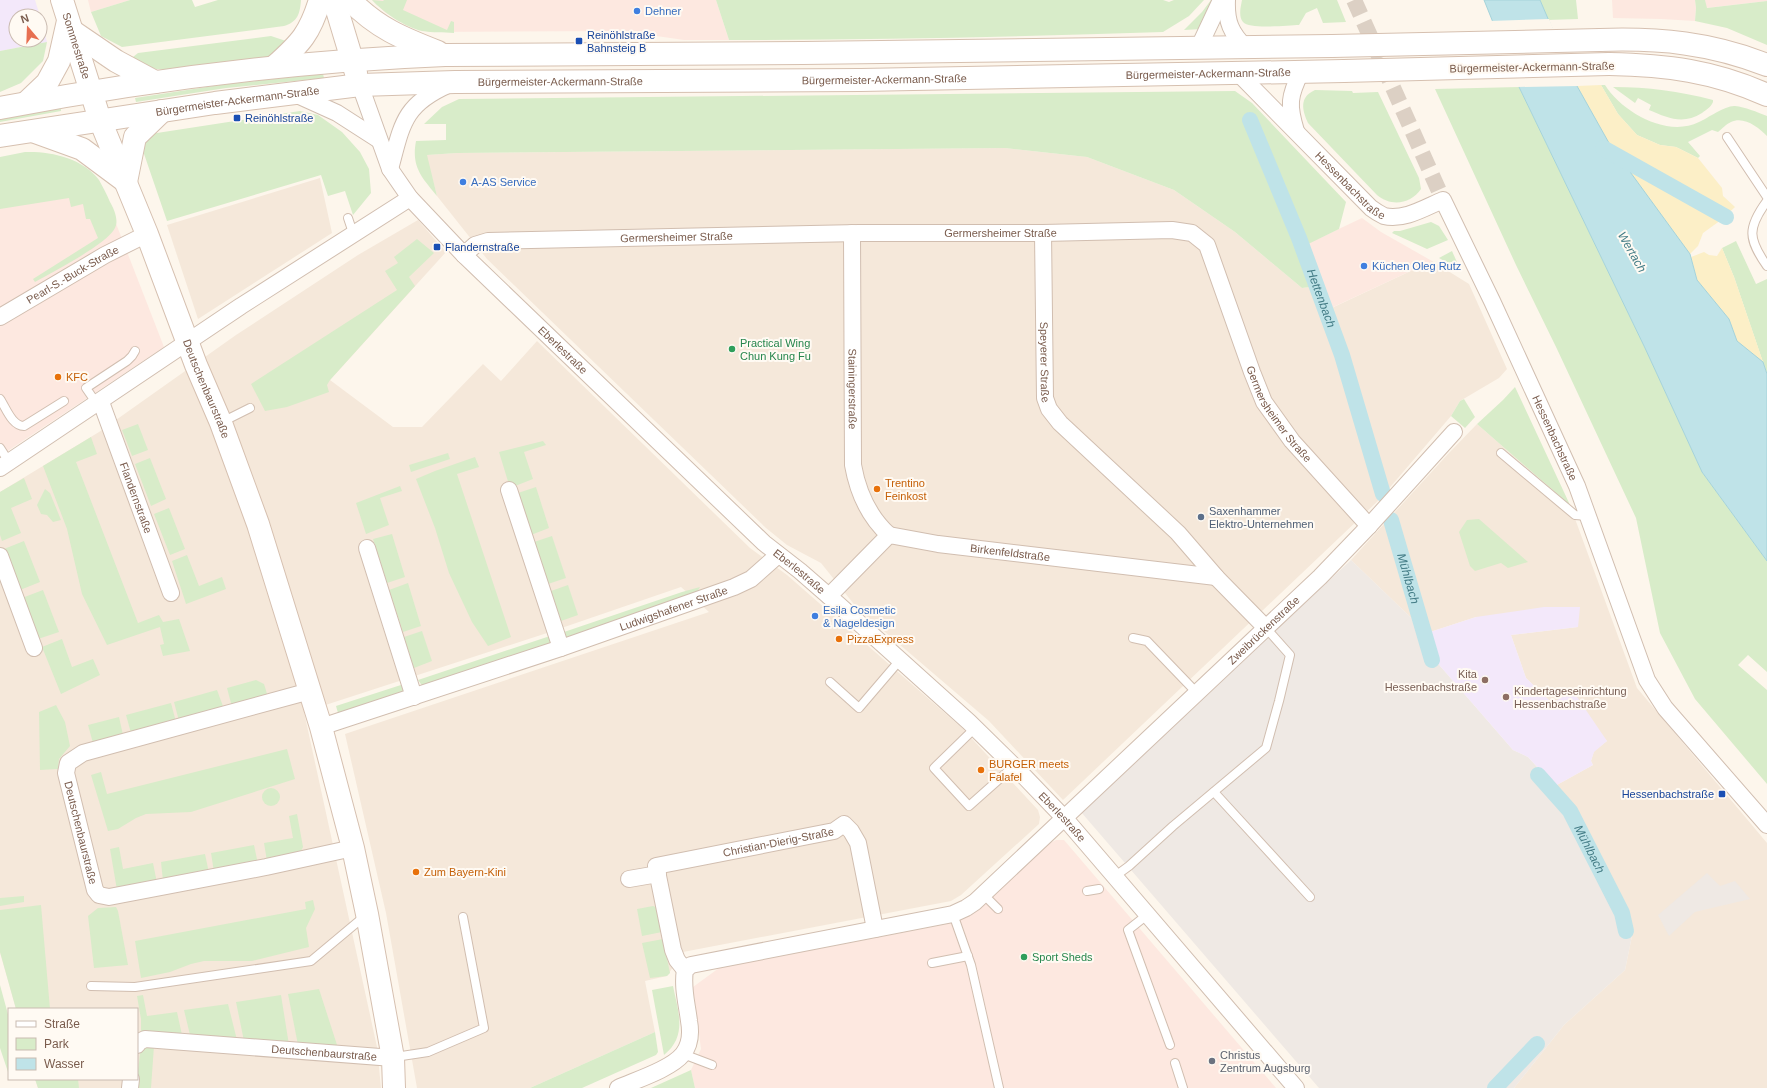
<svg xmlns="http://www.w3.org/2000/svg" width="1767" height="1088" font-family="Helvetica,sans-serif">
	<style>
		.residential { fill: #f5e8da }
		.commercial { fill: #fde8e0 }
		.industrial { fill: #efe9e4 }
		.education { fill: #f3e8fa }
		.green { fill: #d8ecc9 }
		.sand { fill: #fcefc7 }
		.water { fill: #bfe3e8; stroke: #a5d3da }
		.pier { fill: #fdf6ec }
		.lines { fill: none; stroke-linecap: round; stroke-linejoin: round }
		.canal { stroke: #bfe3e8; stroke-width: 16 }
		.street-tunnel { stroke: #dcd0c4; stroke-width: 16; stroke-dasharray: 16 8; stroke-linecap: butt }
		.lane-casing { stroke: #d1beb0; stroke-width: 10 }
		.street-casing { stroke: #d1beb0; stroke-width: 18 }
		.secondary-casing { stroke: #d6c0b0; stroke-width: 24 }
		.lane { stroke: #fff; stroke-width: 8 }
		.street { stroke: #fff; stroke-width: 16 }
		.secondary { stroke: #fff; stroke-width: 22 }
		.secondary-bridge-casing { stroke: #d6c0b0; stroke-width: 24; stroke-linecap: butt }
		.secondary-bridge { stroke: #fff; stroke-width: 22 }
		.shop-dot { fill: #3f7fe0; stroke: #fffaf3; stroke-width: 1.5 }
		.transit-dot { fill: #1a4fb4; stroke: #fffaf3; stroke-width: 1.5 }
		.leisure-dot { fill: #2e9e5b; stroke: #fffaf3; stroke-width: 1.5 }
		.food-dot { fill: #e8710a; stroke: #fffaf3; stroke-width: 1.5 }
		.service-dot { fill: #5c6f8a; stroke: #fffaf3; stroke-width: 1.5 }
		.education-dot { fill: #8d6e63; stroke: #fffaf3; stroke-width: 1.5 }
		.worship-dot { fill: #6b7280; stroke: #fffaf3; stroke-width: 1.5 }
		.labels { text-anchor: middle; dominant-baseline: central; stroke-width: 4; stroke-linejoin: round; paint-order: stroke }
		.shop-label { font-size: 11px; fill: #366cbe; stroke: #fffaf3; text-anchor: start }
		.transit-label { font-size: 11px; fill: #164399; stroke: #fffaf3; text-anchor: start }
		.street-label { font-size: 11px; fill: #7a5c4d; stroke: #fffaf3 }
		.leisure-label { font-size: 11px; fill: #27864d; stroke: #fffaf3; text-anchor: start }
		.food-label { font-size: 11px; fill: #c56008; stroke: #fffaf3; text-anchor: start }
		.service-label { font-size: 11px; fill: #4e5e75; stroke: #fffaf3; text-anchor: start }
		.education-label { font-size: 11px; fill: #785e54; stroke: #fffaf3; text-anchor: end }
		.worship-label { font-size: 11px; fill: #5b616d; stroke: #fffaf3; text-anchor: start }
		.water-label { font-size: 12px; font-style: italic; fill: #437c86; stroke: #fffaf3 }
	</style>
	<rect width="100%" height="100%" fill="#fdf6ec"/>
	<g class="residential">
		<path d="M1005,148L1087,157L1174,190L1235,232L1302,288L1310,287L1321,313L1432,261L1469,284L1507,369L1499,378L1460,401L1451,416L1380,499L1063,800L989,721L857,608L821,563L787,545L766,528L487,259L437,196L426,155L457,153Z"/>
		<path d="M320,178L332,233L198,319L167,225Z"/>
		<path d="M418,220L446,252L330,380L393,427H422L483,364L501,381L537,341L750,548L787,575L962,728L1038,810L1040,817L1039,824L961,895L951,901L683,952L667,976L645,981L655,1032L530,1088H417L386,913L345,734L709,612L681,587L544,634L304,712L377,1047L381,1088H38L35,1079H137V1009H16L0,952V492L99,432L236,335L358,255Z"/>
		<path d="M1477,424L1570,505L1637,688L1767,843V1088H1514L1564,1025L1625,970L1633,931L1626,911L1574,808L1555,786L1593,765L1591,761L1594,751L1607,741L1552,703L1526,678L1511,635L1578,627L1476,617L1427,633L1351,560L1448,454Z"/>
	</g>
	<g class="commercial">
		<path d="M88,0H130L91,12Z"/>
		<path d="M372,0H716L729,40H684L622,31L430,32L414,28L399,20L386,13Z"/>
		<path d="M1612,0H1695L1696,8L1695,21L1661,19L1613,18Z"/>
		<path d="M1705,0H1767V1L1706,8Z"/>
		<path d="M101,185L164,347L0,456V204Z"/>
		<path d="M1362,218L1381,232L1432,261L1329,309L1305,245Z"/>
		<path d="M1056,840H1064L1276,1088H695L691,1070L701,1049L693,987L719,968L947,924L982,906L1041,848Z"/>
	</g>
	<g class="industrial">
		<path d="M1351,560L1427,633L1434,659L1513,750L1528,757L1574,808L1626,911L1633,931L1625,970L1564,1025L1514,1088H1319L1081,812Z"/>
		<path d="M1707,873L1720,886L1735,881L1750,899L1695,912L1669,936L1658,915Z"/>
	</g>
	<g class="education">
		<path d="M0,0H35L40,16H16V40H40V17L47,42L0,51Z"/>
		<path d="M1544,607H1580L1578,627L1511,635L1526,678L1552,703L1573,691L1607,741L1594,752L1591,761L1593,765L1555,786L1528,757L1513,750L1434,659L1427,633L1476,617Z"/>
	</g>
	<g class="green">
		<path d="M130,0H192L195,7L218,0H301C300,13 298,22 284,26L122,47L101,36L91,12Z"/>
		<path d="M372,0L383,1L384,0H407L403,10L447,30L451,21L454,22V33C443,32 433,33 422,31C405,27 384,13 372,0Z"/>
		<path d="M716,0H1163L1169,2L1174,0H1204L1189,16L1163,32C1018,37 874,40 729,40Z"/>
		<path d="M1211,0H1214L1202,29L1184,30L1202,12Z"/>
		<path d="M1242,0H1337L1346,22L1323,23L1317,8L1306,13L1299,25C1288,25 1250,30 1243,22C1238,16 1241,6 1242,0Z"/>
		<path d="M1540,0H1576L1578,19L1547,20Z"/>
		<path d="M1695,0H1705L1707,8L1767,1V45L1727,28L1695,21L1696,8Z"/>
		<path d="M271,36L292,43L281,53L266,58L170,70L156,69L128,61L138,53Z"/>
		<path d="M47,42L43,61L21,83L0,92V51Z"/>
		<path d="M323,74L324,78L226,88L136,102L135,98L226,84Z"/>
		<path d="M1601,85H1605C1622,112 1667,138 1699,122C1708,118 1726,105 1735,106C1745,107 1757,112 1767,116V136C1758,127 1744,116 1731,122C1726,124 1722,129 1718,132L1712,130L1688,142L1700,156L1698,158L1676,147L1660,145L1637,135L1618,114Z"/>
		<path d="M1519,87L1645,348L1702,472L1767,561V672L1748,655L1738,665L1767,690V784L1695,699L1660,633L1636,518L1557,349L1516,265L1435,89Z"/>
		<path d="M1613,87C1649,87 1678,91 1713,100V102C1711,107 1706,110 1702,113C1683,125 1668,118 1649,110L1651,105L1638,98L1635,103Z"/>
		<path d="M1315,90L1352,91L1353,93L1378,92L1419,178L1421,189C1411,204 1391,207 1377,195L1308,123C1302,110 1299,97 1315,90Z"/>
		<path d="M1235,91L1252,103L1346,202L1339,229L1296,250L1310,287L1302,288L1235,232L1174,190L1087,157L1005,148L457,153L427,155L437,196C422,178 411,167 416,141L446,140V124H424L442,107L459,99Z"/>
		<path d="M61,107V111L0,122V118Z"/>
		<path d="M300,111L318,115L342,132L360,152L369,169L371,193L353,215L345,191L328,196L321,175L167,221L142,148L144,135Z"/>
		<path d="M25,152C50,151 83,158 99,180C103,187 107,195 110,202C114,209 119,220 115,228C106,245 54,271 35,282L33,279L98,238L90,219H86L83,204L71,207L69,198L0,209V157Z"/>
		<path d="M1431,222L1439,226L1448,240L1427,249L1392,233L1394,231H1400Z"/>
		<path d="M417,239L434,253L409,277L415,286L330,380L327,385L329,392L287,407L265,411L251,384L397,290L385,271L398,263L394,257Z"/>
		<path d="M1736,241L1756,284L1767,279V374L1734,277L1722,248Z"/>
		<path d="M1452,251L1460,269V270L1439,258Z"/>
		<path d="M1515,387L1570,505L1477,424L1503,400Z"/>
		<path d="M1464,399L1475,417L1465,428L1451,416L1460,401Z"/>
		<path d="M138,424L148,450L132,456L122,430Z"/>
		<path d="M91,437L97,454L76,462L138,623L159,615L163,622L179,619L190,651L163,656L160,645L164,644L160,627L107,645L82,594L67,529L43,466Z"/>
		<path d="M543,441L546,445L524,452L533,479L510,488L499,452Z"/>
		<path d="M448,453L450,459L411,472L409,465Z"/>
		<path d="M475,457L479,467L457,474L511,637L488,646L472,622L449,573L435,528L416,479L435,471Z"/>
		<path d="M150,458L166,499L151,506L135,464Z"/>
		<path d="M24,478L32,499L11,508L21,533L2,541L0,535V492Z"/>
		<path d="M400,486L402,491L380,498L389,525L366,534L356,503Z"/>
		<path d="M536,487L549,528L531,535L518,493Z"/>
		<path d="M45,489L50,493L61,520L53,522L47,515L41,514L37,505Z"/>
		<path d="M169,508L185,549L170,555L154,514Z"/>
		<path d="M1479,519L1528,562L1508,568L1501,563L1475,571L1470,566L1459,532L1467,520Z"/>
		<path d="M392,534L405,577L387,583L373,539Z"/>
		<path d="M552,536L566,578L548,584L534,542Z"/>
		<path d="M24,541L40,582L20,590L4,549Z"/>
		<path d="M187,555L199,586L222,577L226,589L186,604L172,561Z"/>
		<path d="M408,583L421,626L403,632L389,590Z"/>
		<path d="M568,585L578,615L561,621L551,591Z"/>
		<path d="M700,587L697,592L566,639L564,632L682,592Z"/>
		<path d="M43,590L59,632L38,639L22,598Z"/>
		<path d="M422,631L432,661L414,668L404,637Z"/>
		<path d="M550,636L553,644L423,687L418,680Z"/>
		<path d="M62,639L72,667L93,659L100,675L61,694L42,647Z"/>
		<path d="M256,680L264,684L268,697L232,707L227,688Z"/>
		<path d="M404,684L406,691L338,713L336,706Z"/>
		<path d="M217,690L224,709L179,721L174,702Z"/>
		<path d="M171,703L176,722L131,733L126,715Z"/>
		<path d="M56,705L65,722L70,746L59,759L58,769L40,770L39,712Z"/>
		<path d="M119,717L123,735L93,743L88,725Z"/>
		<path d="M287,749L295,779L191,812L146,814L136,818L118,829L108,831L91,775L101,772L107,794Z"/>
		<circle cx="271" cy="797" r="9"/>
		<path d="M297,814L303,847L300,853L267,861L264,843L293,838L289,816Z"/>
		<path d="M254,845L258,864L214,872L211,853Z"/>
		<path d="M119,847L123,869L153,863L157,883L117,890L110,849Z"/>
		<path d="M205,854L209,873L163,881L161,862Z"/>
		<path d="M0,895V898L24,896V902L0,906Z"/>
		<path d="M313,900L315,909L306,928L309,947L252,961H204L191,964L170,972L141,978L135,941L306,909L305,902Z"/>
		<path d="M41,905L50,1009H16L0,952V910Z"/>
		<path d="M653,906L658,908L662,932L642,936L637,909Z"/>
		<path d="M116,907L118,911L128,965L94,968L88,916L98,908Z"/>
		<path d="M663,939L670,973L667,976L650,978L642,943Z"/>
		<path d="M0,985L9,1018V1075L0,1048Z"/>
		<path d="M673,986C678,1011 688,1036 664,1055L652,990Z"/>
		<path d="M319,989L338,1048L298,1045L288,994Z"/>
		<path d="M143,995L147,1016L177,1012L182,1035L150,1031L141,1034V1019L137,996Z"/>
		<path d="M281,995L289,1045L244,1041L236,1002Z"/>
		<path d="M228,1004L237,1040L190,1035L184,1010Z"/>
		<path d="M655,1032L658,1052L656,1055L582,1088H530Z"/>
		<path d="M145,1046H154L151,1088H136L140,1054L141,1049Z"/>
		<path d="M691,1070L695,1088H651Z"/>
		<path d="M35,1079H78L79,1088H38Z"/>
	</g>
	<g class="sand">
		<path d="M1601,85L1618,114L1637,135L1660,145L1676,147L1698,158L1722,188L1723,196L1735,207L1721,220L1703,233L1698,246L1690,254L1609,143L1577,86Z"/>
		<path d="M1722,248L1734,277L1763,362L1737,341L1729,319L1697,280L1691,257L1704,252L1709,255L1717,256Z"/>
	</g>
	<path class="water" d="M1484,0H1540L1577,86L1609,143L1690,254L1697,280L1729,319L1737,341L1763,362L1767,374V561L1702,472L1645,348L1519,87Z"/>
	<path class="pier" d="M1549,19L1579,86L1517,87L1490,21Z"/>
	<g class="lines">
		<g class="canal">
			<path id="s1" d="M1250,120L1299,238L1342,355L1383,494"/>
			<path d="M1603,148L1726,217"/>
			<path id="s2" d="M1391,520L1432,660"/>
			<path id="s3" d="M1538,775L1570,811L1622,913L1626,931"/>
			<path d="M1495,1088L1537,1044"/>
		</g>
		<path class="street-tunnel" d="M1354,0L1443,200"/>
		<g class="lane-casing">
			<g id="lane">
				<path d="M1727,137L1767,197"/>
				<path d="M1767,201C1747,228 1748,239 1767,266"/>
				<path d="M348,218L353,233"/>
				<path d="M0,399C6,408 12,426 24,426L64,401"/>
				<path d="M97,404L86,388L127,361L132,356L135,351"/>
				<path d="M222,422L250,408"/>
				<path d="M0,448L9,462"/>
				<path d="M1501,453L1575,515L1588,516"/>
				<path d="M1133,638L1147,641L1197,693"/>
				<path d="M830,682L859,708L900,660"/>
				<path d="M975,728L934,768L969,806L1014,766"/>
				<path d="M1214,792L1310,897"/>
				<path d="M1114,877L1129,866L1173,826L1266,748L1279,701L1290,655L1266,628"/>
				<path d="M1087,891L1099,889"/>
				<path d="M983,894L998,909"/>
				<path d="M953,914L971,965L999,1088"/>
				<path d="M1147,915L1128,930L1170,1045"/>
				<path d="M932,963L968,956"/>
				<path d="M91,986L135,987L311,961L366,915"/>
				<path d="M683,1054L712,1065"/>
				<path d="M395,1057L428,1052L484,1028L463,917"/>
				<path d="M1175,1063L1183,1088"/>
			</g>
		</g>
		<g class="street-casing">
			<g id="street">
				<path d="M1227,0C1226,22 1231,33 1246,48"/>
				<path d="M1198,49L1221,0"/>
				<path id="s4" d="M1238,73L1371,208C1375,211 1380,214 1384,216C1404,221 1426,207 1443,200L1492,301L1577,486L1647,680L1665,708L1767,825"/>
				<path id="s5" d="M360,85L390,169L410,198L464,255L764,543L800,571L839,605L969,722L1019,771L1068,822L1296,1088"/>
				<path d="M295,94L337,113L379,140"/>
				<path d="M1296,131C1288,105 1289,96 1301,72"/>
				<path d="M390,169C402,125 403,105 448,85"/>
				<path id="s6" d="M852,233L853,465C858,493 868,516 889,535"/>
				<path id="s7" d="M1043,233L1045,398L1049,409L1060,423L1178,533L1216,577L1266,628"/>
				<path id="s8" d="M464,255L475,245L488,241L859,233H1043L1172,230L1192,233L1207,245L1252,372L1264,402L1292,441L1369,526"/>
				<path id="s9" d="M0,317L105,255L147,234"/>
				<path id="s10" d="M101,402L171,593"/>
				<path d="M0,468L241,306L410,198"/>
				<path d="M509,490L561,648"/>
				<path d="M367,548L414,697"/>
				<path d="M0,556L34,648"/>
				<path id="s11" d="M829,596L889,535L938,544L1216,577"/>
				<path id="s12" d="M310,691L83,753L68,763L66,773L95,890L99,895L109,897L266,867L353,848"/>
				<path id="s13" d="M321,727L561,648L734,587L751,579L778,555"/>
				<path d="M629,879L658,874"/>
				<path id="s14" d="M685,970L677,960L673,950L656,866L834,831L844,824L851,831L858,843L875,929"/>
				<path id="s15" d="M137,1045L139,1042L145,1039L393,1058"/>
				<path d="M130,1088L131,1079"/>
				<path id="s16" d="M618,1088C636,1080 671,1069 683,1054C690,1045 691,1032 689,1021C687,1004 682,987 685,970L691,965L953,914L966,908L975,902L1320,577L1369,526L1454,432"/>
			</g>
		</g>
		<g class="secondary-casing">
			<g id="secondary">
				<path id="s17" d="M62,0L100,120L147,234L196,365L221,423L258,524L321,727L353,848L367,914L393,1058L394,1088"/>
				<path d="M334,0L356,73"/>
				<path d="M350,0C377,28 402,38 438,52"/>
				<path d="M72,31L116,61L155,82"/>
				<path d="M1600,40C1660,38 1711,43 1767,65"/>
				<path d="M1609,64C1666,65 1714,71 1767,95"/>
				<path d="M275,66C301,43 310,33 320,0"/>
				<path d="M27,102L47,83L59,61L68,21"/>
				<path d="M0,108C147,80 295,61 445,55L803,53L1332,46"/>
				<path d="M35,132L82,149L125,181"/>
				<path id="s18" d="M0,136L215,103L360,85L455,82L861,80L1344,71"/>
				<path d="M126,182L135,137L162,111"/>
			</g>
		</g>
		<use href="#lane" class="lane"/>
		<use href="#street" class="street"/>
		<use href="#secondary" class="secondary"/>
		<g class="secondary-bridge-casing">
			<g id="secondary-bridge">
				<path d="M1332,46L1600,40"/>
				<path d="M1344,71L1609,64"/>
			</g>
		</g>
		<use href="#secondary-bridge" class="secondary-bridge"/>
	</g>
	<g class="shop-dot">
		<circle cx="637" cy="11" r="4"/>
		<circle cx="463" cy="182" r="4"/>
		<circle cx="1364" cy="266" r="4"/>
		<circle cx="815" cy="616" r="4"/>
	</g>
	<g class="transit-dot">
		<rect x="575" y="37" width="8" height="8" rx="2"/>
		<rect x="233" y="114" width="8" height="8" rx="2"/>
		<rect x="433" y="243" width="8" height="8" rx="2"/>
		<rect x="1718" y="790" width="8" height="8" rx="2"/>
	</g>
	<g class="leisure-dot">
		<circle cx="732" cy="349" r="4"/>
		<circle cx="1024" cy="957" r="4"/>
	</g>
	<g class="food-dot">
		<circle cx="58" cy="377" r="4"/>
		<circle cx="877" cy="489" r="4"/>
		<circle cx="839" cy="639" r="4"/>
		<circle cx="981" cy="770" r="4"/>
		<circle cx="416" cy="872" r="4"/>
	</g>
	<circle class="service-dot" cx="1201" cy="517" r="4"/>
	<g class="education-dot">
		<circle cx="1485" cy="680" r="4"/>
		<circle cx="1506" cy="697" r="4"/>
	</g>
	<circle class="worship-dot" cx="1212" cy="1061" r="4"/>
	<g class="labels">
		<g class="shop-label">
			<text x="645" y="11">Dehner</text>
			<text x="471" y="182">A-AS Service</text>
			<text x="1372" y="266">Küchen Oleg Rutz</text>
			<text x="823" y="610">Esila Cosmetic<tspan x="823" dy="13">&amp; Nageldesign</tspan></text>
		</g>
		<g class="transit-label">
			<text x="587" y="35">Reinöhlstraße<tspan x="587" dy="13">Bahnsteig B</tspan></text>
			<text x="245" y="118">Reinöhlstraße</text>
			<text x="445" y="247">Flandernstraße</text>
			<text x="1714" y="794" text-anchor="end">Hessenbachstraße</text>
		</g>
		<g class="street-label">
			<text stroke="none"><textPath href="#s17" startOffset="48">Sommestraße</textPath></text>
			<text transform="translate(1532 67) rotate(-1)">Bürgermeister-Ackermann-Straße</text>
			<text stroke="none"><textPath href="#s18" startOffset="1212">Bürgermeister-Ackermann-Straße</textPath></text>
			<text stroke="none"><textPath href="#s18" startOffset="888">Bürgermeister-Ackermann-Straße</textPath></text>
			<text stroke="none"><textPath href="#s18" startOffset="564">Bürgermeister-Ackermann-Straße</textPath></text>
			<text stroke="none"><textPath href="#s18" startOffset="240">Bürgermeister-Ackermann-Straße</textPath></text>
			<text stroke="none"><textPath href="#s4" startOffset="159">Hessenbachstraße</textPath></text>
			<text stroke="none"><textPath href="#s8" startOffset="541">Germersheimer Straße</textPath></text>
			<text stroke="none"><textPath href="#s8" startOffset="217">Germersheimer Straße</textPath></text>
			<text stroke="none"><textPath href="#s9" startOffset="84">Pearl-S.-Buck-Straße</textPath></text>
			<text stroke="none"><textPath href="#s5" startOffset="340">Eberlestraße</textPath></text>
			<text stroke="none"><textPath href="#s7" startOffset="129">Speyerer Straße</textPath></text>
			<text stroke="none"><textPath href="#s17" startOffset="415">Deutschenbaurstraße</textPath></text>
			<text stroke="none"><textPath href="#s6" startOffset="156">Stainingerstraße</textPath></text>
			<text stroke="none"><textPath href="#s8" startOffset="937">Germersheimer Straße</textPath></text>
			<text stroke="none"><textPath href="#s4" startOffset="530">Hessenbachstraße</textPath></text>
			<text stroke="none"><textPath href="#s10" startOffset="102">Flandernstraße</textPath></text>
			<text stroke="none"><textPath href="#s11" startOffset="208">Birkenfeldstraße</textPath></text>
			<text stroke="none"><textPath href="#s5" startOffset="664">Eberlestraße</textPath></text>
			<text stroke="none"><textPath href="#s13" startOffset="372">Ludwigshafener Straße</textPath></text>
			<text stroke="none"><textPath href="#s16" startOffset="856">Zweibrückenstraße</textPath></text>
			<text stroke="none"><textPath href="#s5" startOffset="1024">Eberlestraße</textPath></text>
			<text stroke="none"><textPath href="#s12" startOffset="325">Deutschenbaurstraße</textPath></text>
			<text stroke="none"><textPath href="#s14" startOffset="234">Christian-Dierig-Straße</textPath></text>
			<text stroke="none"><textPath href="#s15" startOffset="190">Deutschenbaurstraße</textPath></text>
		</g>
		<g class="leisure-label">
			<text x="740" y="343">Practical Wing<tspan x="740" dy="13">Chun Kung Fu</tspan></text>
			<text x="1032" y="957">Sport Sheds</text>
		</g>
		<g class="food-label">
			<text x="66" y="377">KFC</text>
			<text x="885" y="483">Trentino<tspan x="885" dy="13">Feinkost</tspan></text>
			<text x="847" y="639">PizzaExpress</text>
			<text x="989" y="764">BURGER meets<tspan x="989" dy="13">Falafel</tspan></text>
			<text x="424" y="872">Zum Bayern-Kini</text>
		</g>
		<g class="service-label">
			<text x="1209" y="511">Saxenhammer<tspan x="1209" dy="13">Elektro-Unternehmen</tspan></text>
		</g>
		<g class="education-label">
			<text x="1477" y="674">Kita<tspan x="1477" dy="13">Hessenbachstraße</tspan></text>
			<text x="1514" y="691" text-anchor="start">Kindertageseinrichtung<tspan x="1514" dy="13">Hessenbachstraße</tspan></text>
		</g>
		<g class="worship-label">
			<text x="1220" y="1055">Christus<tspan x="1220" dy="13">Zentrum Augsburg</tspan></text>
		</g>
		<g class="water-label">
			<text transform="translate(1632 252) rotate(60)">Wertach</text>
			<text stroke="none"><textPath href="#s1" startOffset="192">Hettenbach</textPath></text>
			<text stroke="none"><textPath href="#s2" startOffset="61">Mühlbach</textPath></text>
			<text stroke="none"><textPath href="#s3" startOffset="91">Mühlbach</textPath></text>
		</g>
	</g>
	<rect x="8" y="1008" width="130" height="72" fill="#fffaf3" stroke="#cabbb1"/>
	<rect x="16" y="1021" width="20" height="6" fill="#ffffff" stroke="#cabbb1"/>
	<text x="44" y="1028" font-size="12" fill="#7a5c4d">Straße</text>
	<rect x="16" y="1038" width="20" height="12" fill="#d8ecc9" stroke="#cabbb1"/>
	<text x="44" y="1048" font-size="12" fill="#7a5c4d">Park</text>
	<rect x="16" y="1058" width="20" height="12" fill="#bfe3e8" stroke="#cabbb1"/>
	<text x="44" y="1068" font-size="12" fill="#7a5c4d">Wasser</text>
	<g transform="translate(28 28) rotate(341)"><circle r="19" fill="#fffaf3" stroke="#cabbb1"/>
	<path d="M0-3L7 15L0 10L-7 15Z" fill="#e76f51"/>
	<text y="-6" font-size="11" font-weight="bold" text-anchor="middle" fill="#7a5c4d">N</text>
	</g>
</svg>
